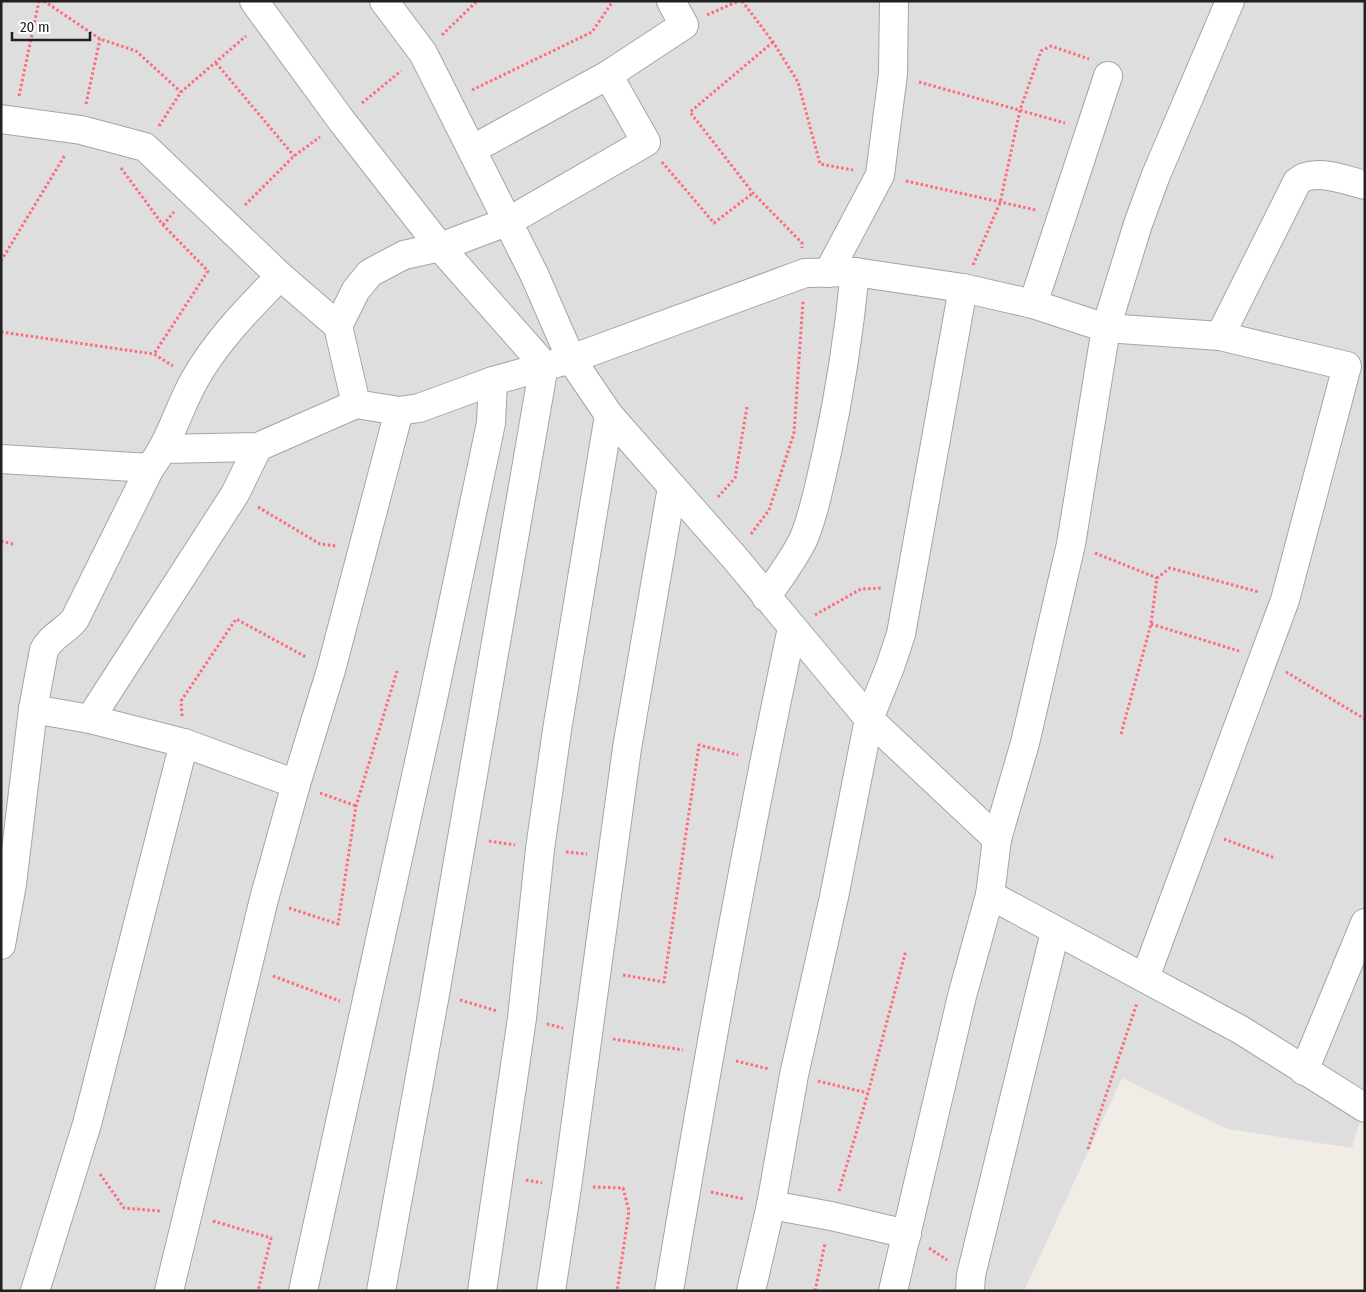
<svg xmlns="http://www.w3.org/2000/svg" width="1366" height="1292" font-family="'Fira Sans Condensed',sans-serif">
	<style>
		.residential { fill: #dfdede }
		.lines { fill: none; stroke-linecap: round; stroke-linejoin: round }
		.minor-casing { stroke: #a5a5a5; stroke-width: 30 }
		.path { stroke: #ff6b7c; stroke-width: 3; stroke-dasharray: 2.5 2.5; stroke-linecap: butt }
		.minor { stroke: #fff; stroke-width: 28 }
	</style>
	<rect width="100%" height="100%" fill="#f2ece7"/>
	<path class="residential" d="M1,1H1365V1104L1352,1148L1227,1129L1122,1078L1024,1291H1Z"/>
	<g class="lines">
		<g class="minor-casing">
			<g id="minor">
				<path d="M254,1L341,120L440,247L544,365"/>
				<path d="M384,1L423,53L534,274L571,359L609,415L734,557L869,719L997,839"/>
				<path d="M1,119L81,130L145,147L280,276L338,326"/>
				<path d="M473,149L608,75L684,25L671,1"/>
				<path d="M828,273L880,175L893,74L894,1"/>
				<path d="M1033,304L1108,76"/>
				<path d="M1220,336L1297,182C1313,167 1345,180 1365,185"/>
				<path d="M356,404L338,326L356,290L370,273L404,255L440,247L509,221L646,142L608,75"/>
				<path d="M164,449L258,447L356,404L399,411L419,408L493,381L571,359L805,273L855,272L963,288L1033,304L1106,328L1138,224L1156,175L1230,1"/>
				<path d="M1,459L150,468"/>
				<path d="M766,597C779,579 793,560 803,540C815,512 820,481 827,452C840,392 849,333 855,272"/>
				<path d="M33,709L90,719L184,743L296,784"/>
				<path d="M90,719L235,494L258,447"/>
				<path d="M990,895L1241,1030L1365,1108"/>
				<path d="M1,945L12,884L33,709L44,650C51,636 66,631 75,619L150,468C171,440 178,409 195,379C217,340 249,308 280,276"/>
				<path d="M1304,1071L1365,923"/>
				<path d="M771,1205L831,1216L907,1234"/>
				<path d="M35,1291L87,1124L184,743"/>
				<path d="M169,1291L264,899L296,784L331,670L399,411"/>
				<path d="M303,1291L434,694L491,423L493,381"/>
				<path d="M381,1291L435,994L544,365"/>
				<path d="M482,1291L522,1018L540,849L557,730L609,415"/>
				<path d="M551,1291L567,1187L627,748L672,487"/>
				<path d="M669,1291C706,1069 745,848 792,628"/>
				<path d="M751,1291L771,1205L794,1075L834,897L869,719L890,667L901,634L963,288"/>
				<path d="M893,1291L962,996L990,895L997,839L1025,743L1071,544L1106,328L1220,336L1347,366L1285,600L1145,978"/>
				<path d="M970,1291L971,1275L1055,932"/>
			</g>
		</g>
		<g class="path">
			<path d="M44,1L100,39L136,51L181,92"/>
			<path d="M742,1L773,42L798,82L820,164L853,170"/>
			<path d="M707,15L739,1"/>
			<path d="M442,35L477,1"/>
			<path d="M773,42L690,112L753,193L802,243V248"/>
			<path d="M216,63L294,156"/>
			<path d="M919,82L1065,123"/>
			<path d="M472,90L592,32L613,1"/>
			<path d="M19,96L39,1"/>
			<path d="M362,103L401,71"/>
			<path d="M86,104L100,39"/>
			<path d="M159,126L181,92L246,36"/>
			<path d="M662,162L714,223L753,193"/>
			<path d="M121,168L163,225L208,271L154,354"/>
			<path d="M906,181L1036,210"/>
			<path d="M245,205L294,156L320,137"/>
			<path d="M163,225L174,212"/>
			<path d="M1,261L65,155"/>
			<path d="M973,265L1000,203L1020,110L1041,51L1051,46L1089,59"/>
			<path d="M1,332L154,354L173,366"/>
			<path d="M718,497L735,478L747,407"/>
			<path d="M258,507L320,544L336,546"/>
			<path d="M751,534L769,510L794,433L803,301"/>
			<path d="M1,541L13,544"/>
			<path d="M1095,553L1157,578"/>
			<path d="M815,615L861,589L882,588"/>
			<path d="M1151,624L1239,651"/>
			<path d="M1286,672L1365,719"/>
			<path d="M182,716L181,701L236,619L306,657"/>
			<path d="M1121,734L1151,624L1157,578L1170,568L1259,592"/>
			<path d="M320,793L356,806"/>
			<path d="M1224,839L1275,858"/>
			<path d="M489,841L515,845"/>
			<path d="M566,852L587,854"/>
			<path d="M289,908L338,924L356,806L397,671"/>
			<path d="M623,975L664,982L699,745L738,755"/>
			<path d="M273,976L340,1001"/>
			<path d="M460,1000L497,1011"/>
			<path d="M547,1024L563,1028"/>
			<path d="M613,1039L683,1050"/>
			<path d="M736,1061L769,1069"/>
			<path d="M818,1081L868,1093"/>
			<path d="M1088,1149L1137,1003"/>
			<path d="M100,1174L124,1208L160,1211"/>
			<path d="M526,1180L542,1183"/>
			<path d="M593,1187L623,1188L629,1211L617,1291"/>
			<path d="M839,1191L868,1093L906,950"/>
			<path d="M711,1192L744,1199"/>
			<path d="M213,1221L271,1238L258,1291"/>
			<path d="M929,1248L947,1260"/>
			<path d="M815,1291L825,1243"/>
		</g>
		<use href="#minor" class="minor"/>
	</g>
	<rect width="1366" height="1292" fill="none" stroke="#212121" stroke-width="5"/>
	<path d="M12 32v8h78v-8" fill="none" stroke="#212121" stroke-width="2.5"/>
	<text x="20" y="32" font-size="15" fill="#212121" stroke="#ffffff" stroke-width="4" paint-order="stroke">20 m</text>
</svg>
